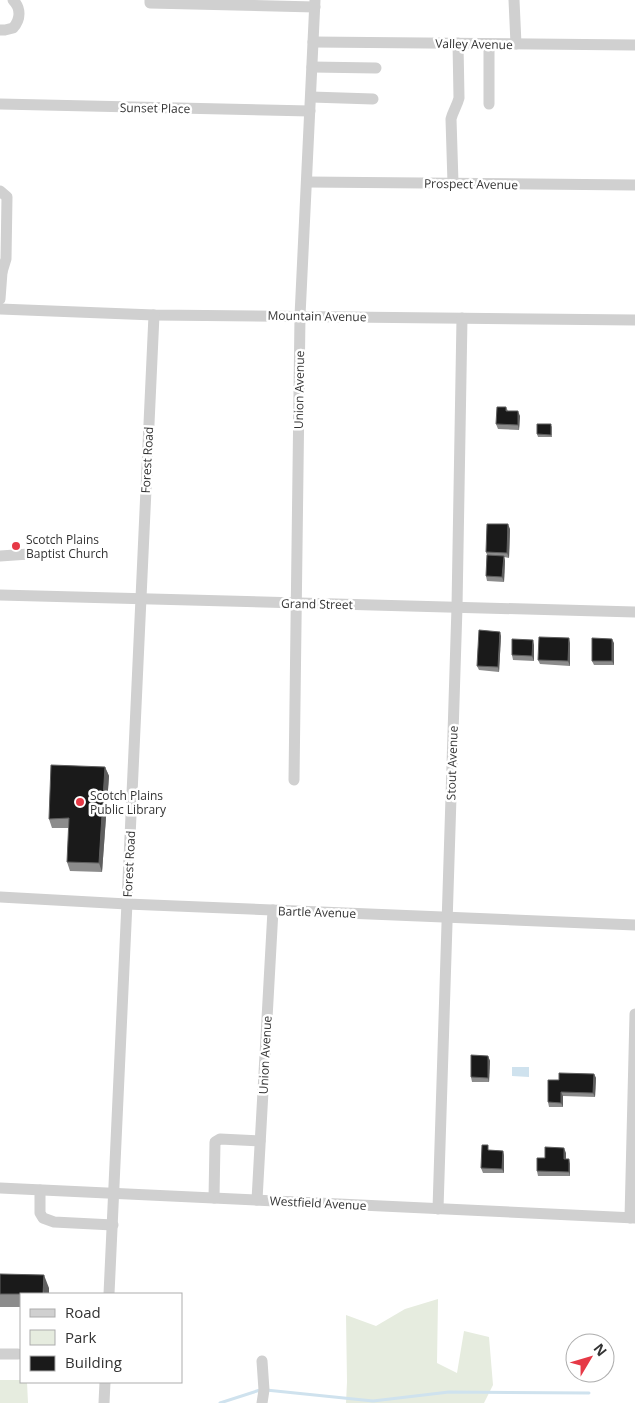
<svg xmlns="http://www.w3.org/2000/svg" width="635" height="1403" font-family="'Open Sans',sans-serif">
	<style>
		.green { fill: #e6ecdf }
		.water { fill: #cfe2ee }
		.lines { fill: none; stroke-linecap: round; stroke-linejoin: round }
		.stream { stroke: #cfe2ee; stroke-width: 3 }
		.minor { stroke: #d0d0d0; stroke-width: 11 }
		.wall { fill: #8c8c8c }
		.shaded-wall { fill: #5f5f5f }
		.building { fill: #1a1a1a; stroke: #5f5f5f }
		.poi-dot { fill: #e63946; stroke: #fff; stroke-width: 2 }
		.labels { text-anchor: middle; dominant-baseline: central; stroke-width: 5; stroke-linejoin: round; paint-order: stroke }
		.street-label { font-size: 12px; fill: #333; stroke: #fff }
		.poi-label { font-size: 12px; fill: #333; stroke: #fff; text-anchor: start }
	</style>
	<rect width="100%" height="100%" fill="#fff"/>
	<g class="green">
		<path d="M438,1299L437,1363L457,1373L464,1331L489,1337L493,1385L484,1403H346L347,1382L346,1315L376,1326L405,1309Z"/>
		<path d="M0,1380H21V1382H27L28,1403H0Z"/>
	</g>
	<path class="water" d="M512,1067H529V1077L512,1076Z"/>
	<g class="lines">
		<g class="stream">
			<path d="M266,1390L373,1401L449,1392L589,1393"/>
			<path d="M220,1403L260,1390"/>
		</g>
		<g class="minor">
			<path d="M150,0V3L315,7"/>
			<path d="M514,0L516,44"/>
			<path d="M0,30H5L13,28C21,19 21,8 13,0"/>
			<path d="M313,42L635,45"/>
			<path d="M312,67L376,68"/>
			<path d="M311,97L373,99"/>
			<path d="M0,104L310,111"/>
			<path d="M489,104V44"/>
			<path d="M307,182L635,185"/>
			<path d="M453,183L451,119C453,111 457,106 459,98L458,43"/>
			<path d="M0,191L7,197L6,259L2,272"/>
			<path d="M0,272H2L0,299"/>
			<path d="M0,309L154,315L635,320"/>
			<path d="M0,556L29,554"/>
			<path d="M0,595L635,612"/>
			<path d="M294,780L300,316L315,0"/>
			<path d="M0,897L127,904L635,925"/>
			<path d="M0,1188L635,1218"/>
			<path d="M40,1190V1213L43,1218L54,1222L113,1225"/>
			<path d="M214,1198L215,1142L220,1139L260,1141"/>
			<path d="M257,1200L273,910"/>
			<path d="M438,1209L457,607L462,318"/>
			<path d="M630,1218L635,1014"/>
			<path d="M109,1294L154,315"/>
			<path d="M0,1354H18"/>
			<path d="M262,1361L264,1390L262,1403"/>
			<path d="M104,1403L105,1382"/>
		</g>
	</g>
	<g class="wall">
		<path d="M506,407L508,411L520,416L519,430L498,429L496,424Z"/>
		<path d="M552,426V437H538L537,434Z"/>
		<path d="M510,529L509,558L504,557L505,561L504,582L487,581L486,576L487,555L486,552Z"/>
		<path d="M501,636L499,672L479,670L477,666Z"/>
		<path d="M570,643V666L540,664L538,660Z"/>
		<path d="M614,643V665H594L592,661Z"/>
		<path d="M534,645V661L513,660L512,655Z"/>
		<path d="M105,767L109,776L102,872L70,871L67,862L69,828H52L49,819Z"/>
		<path d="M488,1056L490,1061L489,1082H472L471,1077Z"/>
		<path d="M594,1074L596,1078L595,1097L563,1096V1107H549L548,1102L559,1080Z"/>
		<path d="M490,1150L503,1151L504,1156V1173H483L481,1168Z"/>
		<path d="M566,1153V1159L570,1164V1176H538L537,1171L545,1158Z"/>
		<path d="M0,1274L49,1288V1294H54H21V1307H0Z"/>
	</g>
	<g class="shaded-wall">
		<path d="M518,411L520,416L519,430L518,425Z"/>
		<path d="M508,524L510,529L509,558L507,553Z"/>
		<path d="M504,556L505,561L504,582L502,577Z"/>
		<path d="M500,632L501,636L499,672L498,667Z"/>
		<path d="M569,638L570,643V666L568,661Z"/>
		<path d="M612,639L614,643V665L612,661Z"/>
		<path d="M533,640L534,645V661L532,656Z"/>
		<path d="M105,767L109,776L102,872L99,863Z"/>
		<path d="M488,1056L490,1061L489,1082L488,1078Z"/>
		<path d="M594,1074L596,1078L595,1097L593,1093Z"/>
		<path d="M561,1092L563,1096V1107L561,1103Z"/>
		<path d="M564,1148L566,1153V1164L564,1159Z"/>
		<path d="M503,1151L504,1156V1173L502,1169Z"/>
		<path d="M569,1159L570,1164V1176L569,1172Z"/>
		<path d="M44,1275L49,1288V1294H44Z"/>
	</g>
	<g class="building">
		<path d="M497,407H506V411H518V425L496,424Z"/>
		<path d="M537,424H551V435L537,434Z"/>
		<path d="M487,524H508L507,553L486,552Z"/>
		<path d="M487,555L504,556L502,577L486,576Z"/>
		<path d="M479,630L500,632L498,667L477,666Z"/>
		<path d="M539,637L569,638L568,661L538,660Z"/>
		<path d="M592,638L612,639V661H592Z"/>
		<path d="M512,639L533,640L532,656L512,655Z"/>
		<path d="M51,765L105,767L99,863L67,862L69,818L49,819Z"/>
		<path d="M471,1055L488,1056V1078L471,1077Z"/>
		<path d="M559,1073L594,1074L593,1093L561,1092V1103L548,1102V1080H559Z"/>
		<path d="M482,1145H488V1150L503,1151L502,1169L481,1168Z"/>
		<path d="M545,1147L564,1148V1159H569V1172L537,1171V1158H545Z"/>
		<path d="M0,1274L44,1275L43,1294H54H0Z"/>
	</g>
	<g class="poi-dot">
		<circle cx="16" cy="546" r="5"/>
		<circle cx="80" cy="802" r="5"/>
	</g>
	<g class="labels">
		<g class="street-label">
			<text transform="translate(474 44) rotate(1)">Valley Avenue</text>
			<text transform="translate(155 108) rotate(1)">Sunset Place</text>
			<text transform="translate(471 184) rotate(1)">Prospect Avenue</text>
			<text transform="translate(317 316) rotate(1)">Mountain Avenue</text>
			<text transform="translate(299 390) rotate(-89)">Union Avenue</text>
			<text transform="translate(147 460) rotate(-87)">Forest Road</text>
			<text transform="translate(317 604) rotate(1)">Grand Street</text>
			<text transform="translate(452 763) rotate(-88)">Stout Avenue</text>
			<text transform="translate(129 864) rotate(-87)">Forest Road</text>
			<text transform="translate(317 912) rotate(2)">Bartle Avenue</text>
			<text transform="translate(265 1055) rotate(-87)">Union Avenue</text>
			<text transform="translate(318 1203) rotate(3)">Westfield Avenue</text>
		</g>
		<g class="poi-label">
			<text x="26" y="539">Scotch Plains<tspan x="26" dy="14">Baptist Church</tspan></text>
			<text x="90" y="795">Scotch Plains<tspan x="90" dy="14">Public Library</tspan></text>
		</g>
	</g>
	<rect x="20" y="1293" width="162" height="90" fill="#ffffff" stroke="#adadad"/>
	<rect x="30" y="1309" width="25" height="8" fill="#d0d0d0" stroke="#adadad"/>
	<text x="65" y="1318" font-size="15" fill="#333333">Road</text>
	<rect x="30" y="1330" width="25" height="15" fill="#e6ecdf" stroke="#adadad"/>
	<text x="65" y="1343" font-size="15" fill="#333333">Park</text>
	<rect x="30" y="1356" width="25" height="15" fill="#1a1a1a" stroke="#adadad"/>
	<text x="65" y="1368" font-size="15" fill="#333333">Building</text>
	<g transform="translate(590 1358) rotate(52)"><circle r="24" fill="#ffffff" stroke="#adadad"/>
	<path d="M0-4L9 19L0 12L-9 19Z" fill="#e63946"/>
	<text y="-8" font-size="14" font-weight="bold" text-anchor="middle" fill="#333333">N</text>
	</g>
</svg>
